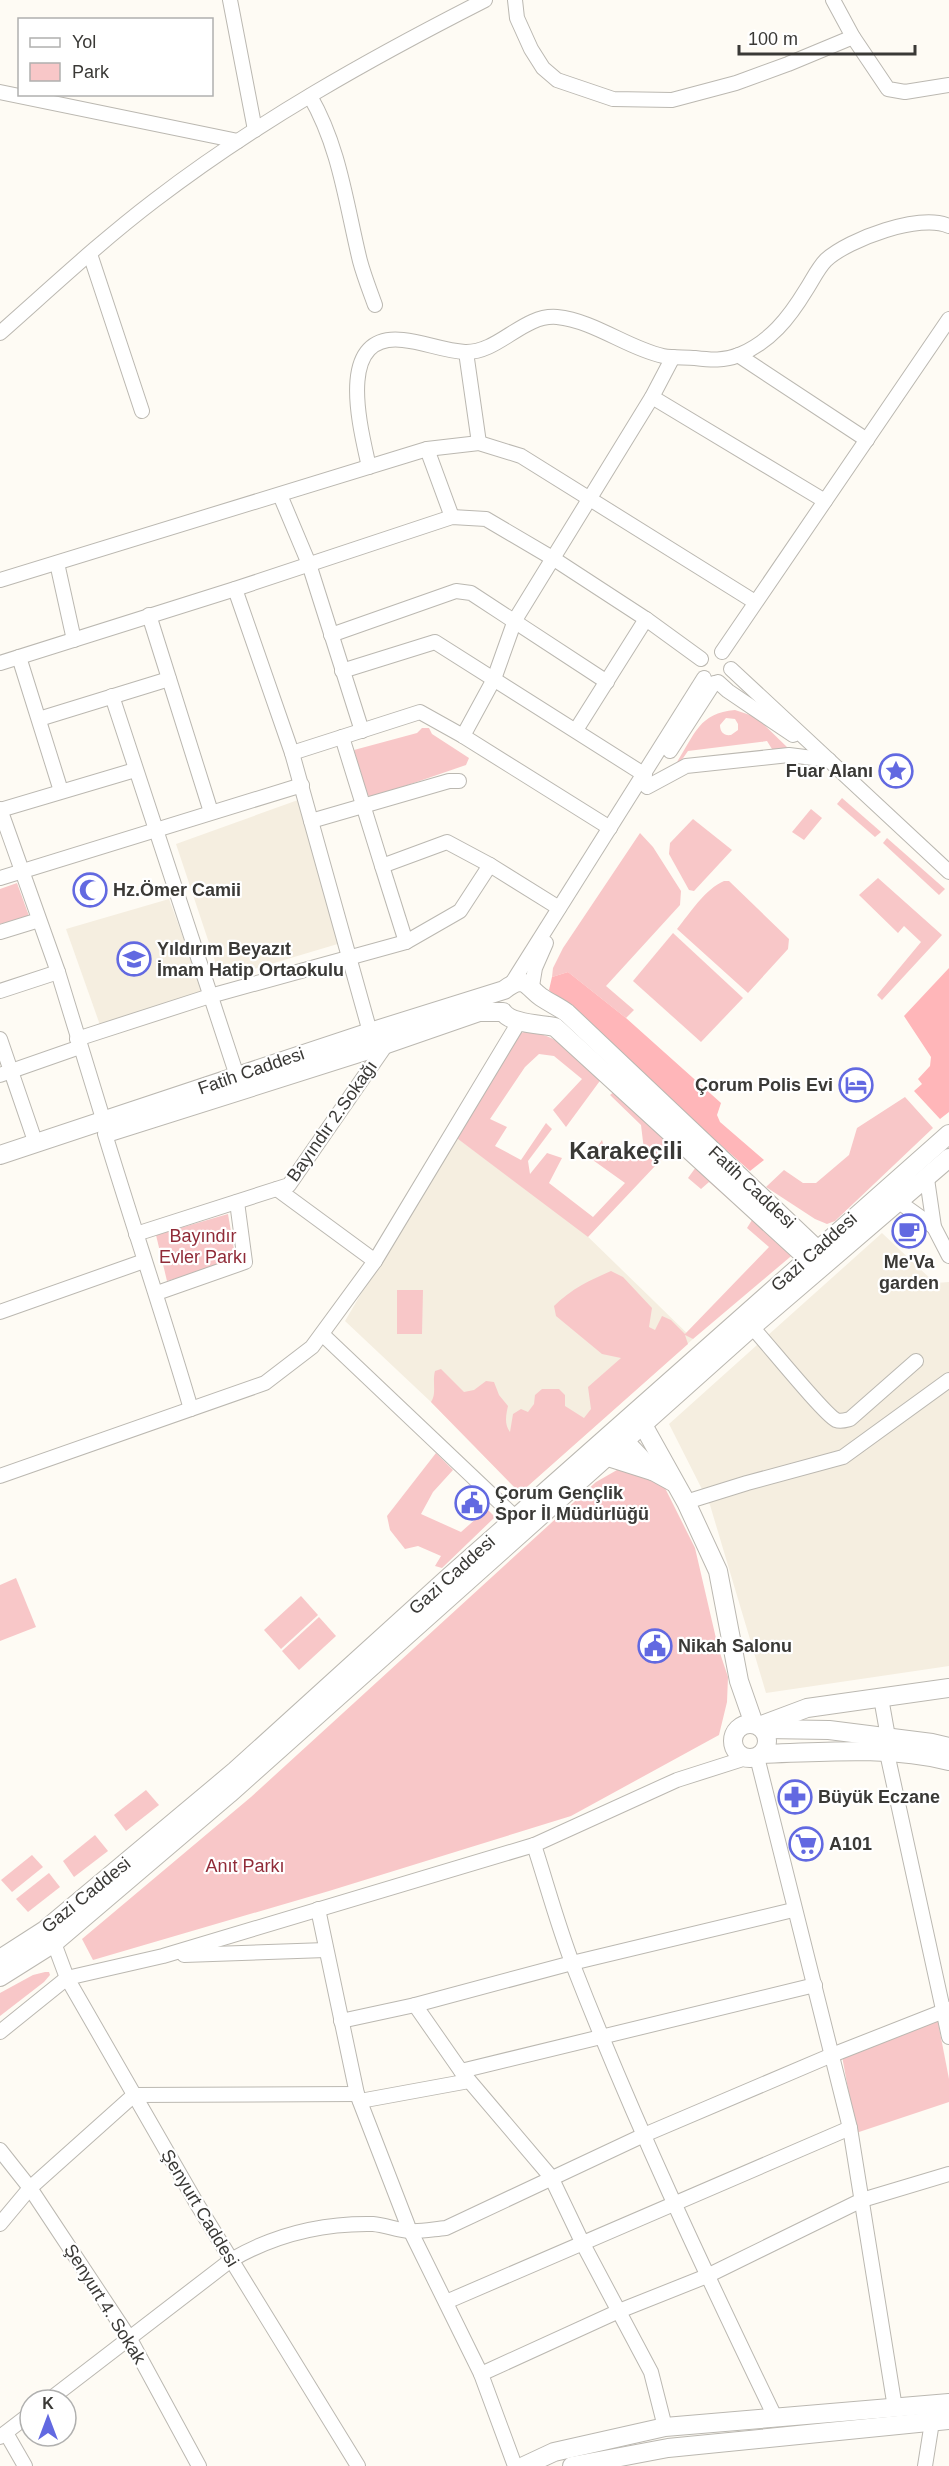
<svg xmlns="http://www.w3.org/2000/svg" width="949" height="2466" font-family="Arial,sans-serif">
	<style>
		.built { fill: #f5eee0 }
		.green { fill: #f8c7c8; fill-rule: evenodd }
		.forest { fill: #ffb6b9 }
		.lines { fill: none; stroke-linecap: round; stroke-linejoin: round }
		.street-casing { stroke: #bbb8b1; stroke-width: 16 }
		.secondary-casing { stroke: #bbb8b1; stroke-width: 20 }
		.street { stroke: #fff; stroke-width: 14 }
		.secondary { stroke: #fff; stroke-width: 18 }
		.labels { text-anchor: middle; dominant-baseline: central; stroke-width: 4.5; stroke-linejoin: round; paint-order: stroke }
		.poi-label { font-size: 18px; font-weight: bold; fill: #3a3936; stroke: #fff; text-anchor: start }
		.street-label { font-size: 18px; fill: #3a3936; stroke: #fff }
		.park-label { font-size: 18px; fill: #902b38; stroke: #fff }
		.district-label { font-size: 24px; font-weight: bold; fill: #3a3936; stroke: #fff }
	</style>
	<rect width="100%" height="100%" fill="#fefbf4"/>
	<g class="built">
		<path d="M298,800L341,943L221,979L176,844Z"/>
		<path d="M169,899L202,989L199,993L100,1025L66,929Z"/>
		<path d="M454,1136L580,1229L693,1339L520,1493L431,1402L345,1321Z"/>
		<path d="M882,1233L935,1283L949,1282V1666L766,1693L710,1505L669,1424Z"/>
	</g>
	<g class="green">
		<path d="M735,710L756,717L789,749H772L767,741L688,751L681,761L677,762C695,734 699,713 735,710ZM726,718L735,719L738,724V730L731,735C724,736 720,732 720,725Z"/>
		<path d="M422,728H429L432,734L469,758L466,765L373,797L366,795L354,750L417,733Z"/>
		<path d="M842,798L881,832L875,837L837,804Z"/>
		<path d="M811,809L822,818L804,840L792,832Z"/>
		<path d="M693,819L732,850L694,891L689,890L669,854L670,843Z"/>
		<path d="M640,833L653,847L681,891L680,905L606,986L634,1010L626,1018L568,972L552,977L553,968L563,948Z"/>
		<path d="M887,838L945,889L939,895L883,843Z"/>
		<path d="M878,878L942,935L882,1000L877,995L921,942L904,926L898,933L859,895Z"/>
		<path d="M724,881H729L789,939L788,949L748,993L677,929C690,913 705,889 724,881Z"/>
		<path d="M17,883L29,916L0,924V889Z"/>
		<path d="M673,933L743,998L701,1042L633,981Z"/>
		<path d="M524,1032C558,1032 577,1057 602,1078L566,1127L553,1110L582,1079L554,1056L539,1054L525,1067L490,1119L507,1127L495,1146L521,1160L546,1123L552,1129L528,1161L530,1174L547,1153L562,1158L549,1183L593,1217L625,1183L590,1158L602,1140L608,1161L644,1150L641,1125L610,1095L616,1090L673,1147L588,1237L454,1136L516,1035Z"/>
		<path d="M905,1097L933,1128L835,1221L827,1224L815,1219L766,1187L784,1170L803,1183H816L849,1155L857,1128Z"/>
		<path d="M696,1167L796,1252L693,1339L685,1335L688,1344L520,1493L431,1402C437,1393 432,1382 435,1371L441,1369L464,1392L474,1390L486,1381L494,1382L499,1395L508,1406C506,1415 504,1424 510,1432L513,1414L521,1409L528,1412L534,1404L535,1395L542,1389H559L565,1395V1406L584,1418L591,1409L588,1387L621,1358L602,1354L556,1316L554,1306C571,1289 590,1280 611,1271L623,1277L652,1308L649,1327L655,1330L662,1316L671,1320L685,1334L769,1247L747,1228L752,1220L709,1182L701,1189L688,1178Z"/>
		<path d="M228,1214L236,1261L167,1281L156,1235Z"/>
		<path d="M397,1290H423L422,1334H397Z"/>
		<path d="M436,1453L453,1470L433,1492L421,1514L461,1532L487,1509L495,1517L442,1568L435,1566L441,1556L418,1546L405,1549L390,1530L387,1516Z"/>
		<path d="M617,1470H641L665,1488L695,1548L718,1647L728,1677L727,1702L719,1735L571,1816L329,1891L93,1960L82,1939L251,1797L596,1482Z"/>
		<path d="M16,1578L36,1627L0,1641V1585Z"/>
		<path d="M301,1596L318,1615L281,1649L264,1630Z"/>
		<path d="M319,1617L336,1636L299,1670L282,1651Z"/>
		<path d="M146,1790L159,1805L126,1831L114,1815Z"/>
		<path d="M95,1835L108,1851L74,1877L63,1861Z"/>
		<path d="M32,1855L43,1867L12,1892L1,1880Z"/>
		<path d="M49,1873L60,1887L28,1912L16,1899Z"/>
		<path d="M45,1972H49L50,1975L44,1982L0,2016V1993L33,1975Z"/>
		<path d="M937,2017L949,2079V2102L856,2133L842,2056Z"/>
	</g>
	<g class="forest">
		<path d="M949,968V1112L940,1119L914,1091L922,1084L918,1079L930,1066L931,1057L904,1016Z"/>
		<path d="M568,972L626,1018L721,1103L717,1115L720,1122L764,1160L750,1171L561,1003L549,990L552,977Z"/>
	</g>
	<g class="lines">
		<g class="street-casing">
			<g id="street">
				<path d="M230,0L255,130"/>
				<path d="M515,0L517,18L531,49L543,68L557,80L613,99L672,100L736,83L788,64L853,37"/>
				<path d="M833,0L853,37L888,89L905,92L949,85"/>
				<path d="M0,92L238,141"/>
				<path d="M310,96C340,148 346,204 360,261C364,276 370,291 375,305"/>
				<path d="M90,254L142,411"/>
				<path d="M0,333C51,288 101,241 155,200C258,121 371,58 485,0"/>
				<path d="M466,352L479,443"/>
				<path d="M738,355L867,440"/>
				<path d="M652,397L825,501"/>
				<path d="M427,449L452,517"/>
				<path d="M369,467C361,430 334,332 403,340C424,342 444,351 465,352C499,353 523,314 557,317C595,321 627,348 663,356C673,358 685,357 695,358C711,360 724,361 739,355C770,342 789,318 806,290C812,281 818,268 826,260C849,239 920,213 949,226"/>
				<path d="M280,495L309,564L362,731"/>
				<path d="M57,563L74,640"/>
				<path d="M0,580L427,449L479,443L521,456L755,602"/>
				<path d="M235,589L292,753L370,1032"/>
				<path d="M149,615L211,812"/>
				<path d="M331,635L456,591L471,593L607,682"/>
				<path d="M722,652L949,319"/>
				<path d="M19,657L61,791"/>
				<path d="M0,663L235,589L452,517L486,519L554,559L646,619L701,659"/>
				<path d="M731,669L949,872"/>
				<path d="M342,671L435,642L645,775"/>
				<path d="M718,682L728,691L793,735"/>
				<path d="M112,696L237,1076"/>
				<path d="M39,719L169,679"/>
				<path d="M576,730L646,619"/>
				<path d="M463,736L494,679L515,620L652,397L673,357"/>
				<path d="M342,737L382,866L447,842L490,865"/>
				<path d="M670,751L714,683"/>
				<path d="M292,753L420,712L463,736L610,828"/>
				<path d="M647,787L686,766L789,755L829,760"/>
				<path d="M0,809L58,972L104,1122"/>
				<path d="M0,810L135,770"/>
				<path d="M311,821L449,781H459"/>
				<path d="M382,866L406,942"/>
				<path d="M0,878L302,785"/>
				<path d="M0,932L39,920"/>
				<path d="M512,983L704,678"/>
				<path d="M532,986L535,968L546,943"/>
				<path d="M0,991L58,972"/>
				<path d="M0,1039L36,1144"/>
				<path d="M77,1039L210,996L406,942L460,911L490,865L559,908"/>
				<path d="M0,1075L80,1047"/>
				<path d="M105,1134C133,1226 164,1317 191,1409"/>
				<path d="M927,1179L934,1227L949,1256"/>
				<path d="M277,1189L375,1261"/>
				<path d="M899,1202L934,1227"/>
				<path d="M136,1234L289,1185L386,1045"/>
				<path d="M157,1293L245,1262L237,1202"/>
				<path d="M0,1312L144,1261"/>
				<path d="M752,1327C766,1342 824,1414 836,1420C841,1422 846,1420 850,1419L916,1361"/>
				<path d="M322,1334L516,1518"/>
				<path d="M0,1476L265,1383L312,1347L375,1261L519,1022"/>
				<path d="M686,1502L747,1483L843,1457L949,1380"/>
				<path d="M881,1698L888,1737L887,1753L949,2037"/>
				<path d="M757,1757L850,2128L895,2408"/>
				<path d="M534,1845C547,1885 558,1926 573,1965C633,2119 703,2268 775,2417"/>
				<path d="M318,1909L357,2094L408,2226L481,2374L515,2466"/>
				<path d="M54,1943L67,1978L197,2204L358,2466"/>
				<path d="M184,1955L326,1950"/>
				<path d="M415,2005L461,2071L551,2177L583,2244L651,2372L665,2427"/>
				<path d="M341,2021L415,2005L572,1963L793,1910"/>
				<path d="M0,2032L67,1978L163,1956L534,1845L677,1780L746,1758"/>
				<path d="M461,2071L815,1985"/>
				<path d="M360,2101L469,2081"/>
				<path d="M0,2150L30,2188L130,2339L199,2466"/>
				<path d="M0,2224L30,2188L134,2095L357,2094"/>
				<path d="M446,2302L850,2128"/>
				<path d="M481,2374L619,2311L707,2276L862,2200L949,2174"/>
				<path d="M49,2400L231,2260C274,2235 322,2223 373,2224C385,2225 397,2230 409,2231C421,2232 434,2229 446,2228L644,2135L832,2055L949,2009"/>
				<path d="M6,2433L25,2466"/>
				<path d="M0,2437L30,2414"/>
				<path d="M925,2466L932,2422"/>
			</g>
		</g>
		<g class="secondary-casing">
			<g id="secondary">
				<path d="M110,1132L378,1047L479,1012H503C511,1024 540,1024 555,1027L816,1266"/>
				<path d="M0,1155L370,1032L504,990C525,974 526,986 541,997C550,1003 559,1007 567,1013L824,1256"/>
				<path d="M636,1418L643,1425L686,1502L718,1571L739,1681L754,1724"/>
				<path d="M616,1432L653,1471L673,1482"/>
				<path d="M608,1457L652,1471"/>
				<circle cx="750" cy="1741" r="17"/>
				<path d="M759,1726L807,1708L949,1688"/>
				<path d="M766,1729L829,1730L932,1743L949,1747"/>
				<path d="M762,1754C823,1752 889,1746 949,1761"/>
				<path d="M0,1959L45,1930L235,1771L449,1577L949,1134"/>
				<path d="M0,1977L54,1943L229,1794L752,1327L949,1158"/>
				<path d="M524,2466L554,2452L665,2427L949,2403"/>
				<path d="M572,2466L668,2448L949,2420"/>
			</g>
		</g>
		<use href="#street" class="street"/>
		<use href="#secondary" class="secondary"/>
	</g>
	<defs>
		<g id="sight-ring" transform="scale(1.725)"><circle r="9.5" fill="#fff" stroke="#6269e1" stroke-width="1.5"/><path d="M0-6L1.8-2.2L6-1.7L2.9 1.2L3.7 5.4L0 3.3L-3.7 5.4L-2.9 1.2L-6-1.7L-1.8-2.2Z" fill="#6269e1"/></g>
		<g id="mosque-ring" transform="scale(1.725)"><circle r="9.5" fill="#fff" stroke="#6269e1" stroke-width="1.5"/><path d="M3.5-4.9A6 6 0 1 0 3.5 4.9A5 5 0 1 1 3.5-4.9Z" fill="#6269e1"/></g>
		<g id="school-ring" transform="scale(1.725)"><circle r="9.5" fill="#fff" stroke="#6269e1" stroke-width="1.5"/><path d="M0-5L7-2L0 1L-7-2ZM-4 1L0 2.5L4 1V4Q0 6-4 4Z" fill="#6269e1"/></g>
		<g id="hotel-ring" transform="scale(1.725)"><circle r="9.5" fill="#fff" stroke="#6269e1" stroke-width="1.5"/><path d="M-6-4.5h1.5V1H6V5H4.5V3h-9V5H-6ZM-4 0a1.8 1.8 0 1 1 3.6 0ZM.5 0V-2.5h3Q6-2.5 6 0Z" fill="#6269e1"/></g>
		<g id="cafe-ring" transform="scale(1.725)"><circle r="9.5" fill="#fff" stroke="#6269e1" stroke-width="1.5"/><path d="M-5.5-4.5H6V0H3Q3 3.5 0 3.5H-2.5Q-5.5 3.5-5.5 0ZM3-3.2v2h1.7v-2ZM-6 4.5H4V6H-6Z" fill="#6269e1"/></g>
		<g id="civic-ring" transform="scale(1.725)"><circle r="9.5" fill="#fff" stroke="#6269e1" stroke-width="1.5"/><path d="M-.6-6.5H3V-4.5H.6V-3L4-1V1h2V6H-6V1h2V-1L-.6-3ZM-1.2 2.5V6h2.4V2.5Z" fill="#6269e1"/></g>
		<g id="pharmacy-ring" transform="scale(1.725)"><circle r="9.5" fill="#fff" stroke="#6269e1" stroke-width="1.5"/><path d="M-2-6h4v4h4v4h-4v4h-4v-4h-4v-4h4Z" fill="#6269e1"/></g>
		<g id="supermarket-ring" transform="scale(1.725)"><circle r="9.5" fill="#fff" stroke="#6269e1" stroke-width="1.5"/><path d="M-6-5.5h2.5l.6 2H6L4.5 2H-2.5L-4.4-4H-6ZM-1.5 3.2a1.3 1.3 0 1 0 .1 0ZM3 3.2a1.3 1.3 0 1 0 .1 0Z" fill="#6269e1"/></g>
	</defs>
	<g fill-rule="evenodd">
		<use href="#sight-ring" x="896" y="771"/>
		<use href="#mosque-ring" x="90" y="890"/>
		<use href="#school-ring" x="134" y="959"/>
		<use href="#hotel-ring" x="856" y="1085"/>
		<use href="#cafe-ring" x="909" y="1231"/>
		<use href="#civic-ring" x="472" y="1503"/>
		<use href="#civic-ring" x="655" y="1646"/>
		<use href="#pharmacy-ring" x="795" y="1797"/>
		<use href="#supermarket-ring" x="806" y="1844"/>
	</g>
	<g class="labels">
		<g class="poi-label">
			<text x="873" y="771" text-anchor="end">Fuar Alanı</text>
			<text x="113" y="890">Hz.Ömer Camii</text>
			<text x="157" y="949">Yıldırım Beyazıt<tspan x="157" dy="21">İmam Hatip Ortaokulu</tspan></text>
			<text x="833" y="1085" text-anchor="end">Çorum Polis Evi</text>
			<text x="909" y="1262" text-anchor="middle">Me'Va<tspan x="909" dy="21">garden</tspan></text>
			<text x="495" y="1493">Çorum Gençlik<tspan x="495" dy="21">Spor İl Müdürlüğü</tspan></text>
			<text x="678" y="1646">Nikah Salonu</text>
			<text x="818" y="1797">Büyük Eczane</text>
			<text x="829" y="1844">A101</text>
		</g>
		<g class="street-label">
			<text transform="translate(251 1071) rotate(-19)">Fatih Caddesi</text>
			<text transform="translate(332 1121) rotate(-55)">Bayındır 2.Sokağı</text>
			<text transform="translate(752 1187) rotate(43)">Fatih Caddesi</text>
			<text transform="translate(814 1252) rotate(-42)">Gazi Caddesi</text>
			<text transform="translate(452 1575) rotate(-42)">Gazi Caddesi</text>
			<text transform="translate(86 1895) rotate(-39)">Gazi Caddesi</text>
			<text transform="translate(200 2208) rotate(59)">Şenyurt Caddesi</text>
			<text transform="translate(105 2304) rotate(58)">Şenyurt 4. Sokak</text>
		</g>
		<g class="park-label">
			<text x="203" y="1236">Bayındır<tspan x="203" dy="21">Evler Parkı</tspan></text>
			<text x="245" y="1866">Anıt Parkı</text>
		</g>
		<g class="district-label">
			<text x="626" y="1150">Karakeçili</text>
		</g>
	</g>
	<rect x="18" y="18" width="195" height="78" fill="#ffffff" stroke="#b0b0af" stroke-width="1.5"/>
	<rect x="30" y="38" width="30" height="9" fill="#ffffff" stroke="#b0b0af" stroke-width="1.5"/>
	<text x="72" y="48" font-size="18" fill="#3a3936">Yol</text>
	<rect x="30" y="63" width="30" height="18" fill="#f8c7c8" stroke="#b0b0af" stroke-width="1.5"/>
	<text x="72" y="78" font-size="18" fill="#3a3936">Park</text>
	<g transform="translate(48 2418)"><circle r="28" fill="#ffffff" stroke="#b0b0af" stroke-width="1.5"/>
	<path d="M0-4.5L10 22L0 15L-10 22Z" fill="#6269e1"/>
	<text y="-9" font-size="16" font-weight="bold" text-anchor="middle" fill="#3a3936">K</text>
	</g>
	<path d="M739 45v9h176v-9" fill="none" stroke="#3a3936" stroke-width="3"/>
	<text x="748" y="45" font-size="18" fill="#3a3936" stroke="#ffffff" stroke-width="4.5" paint-order="stroke">100 m</text>
</svg>
